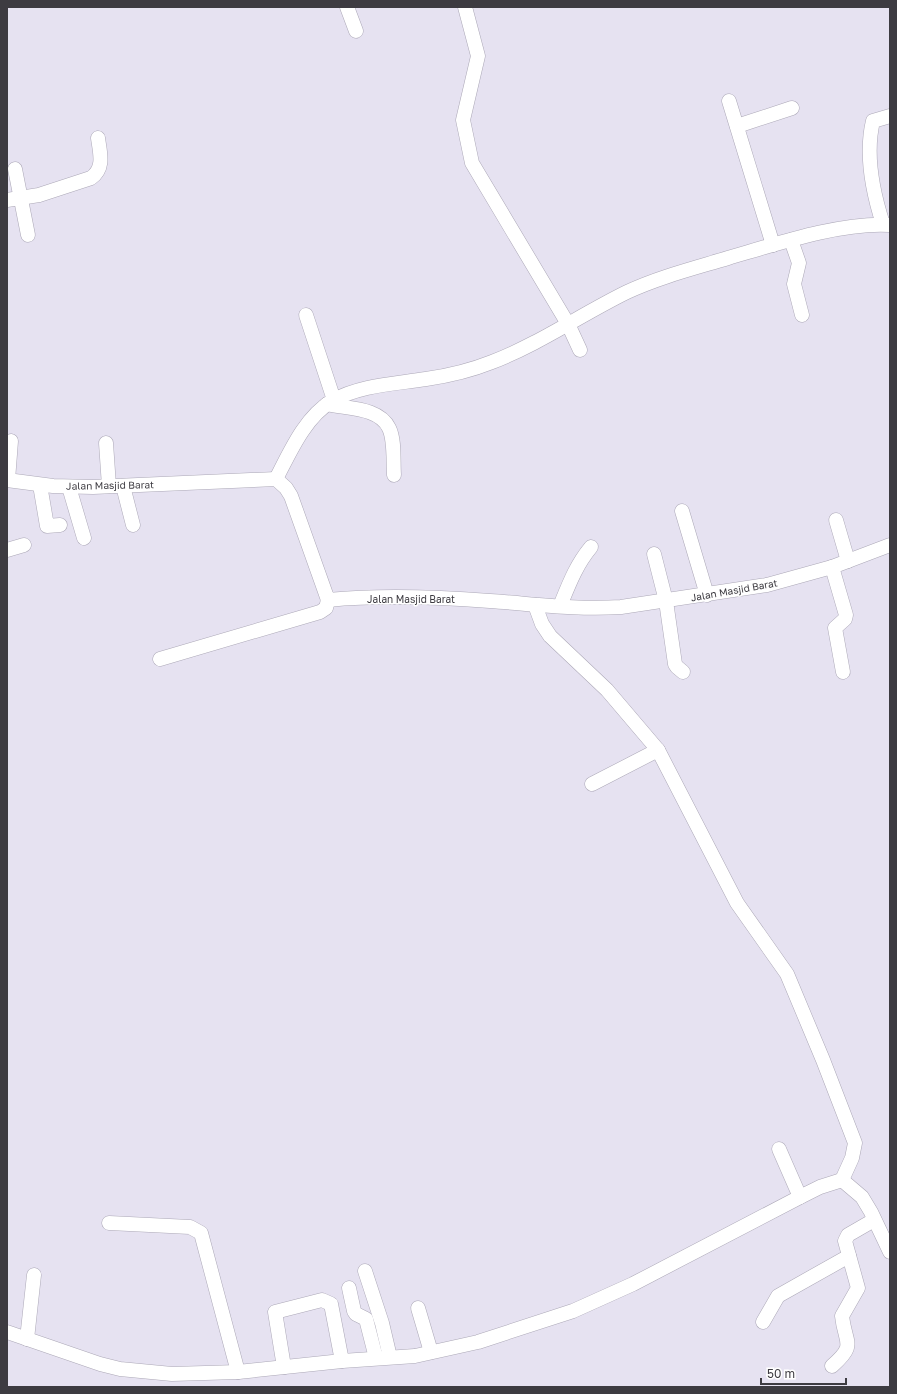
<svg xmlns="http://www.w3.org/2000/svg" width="897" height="1394" font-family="'Golos Text',sans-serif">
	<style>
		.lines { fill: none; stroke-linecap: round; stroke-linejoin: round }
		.minor-casing { stroke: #aca8b7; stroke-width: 15 }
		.minor { stroke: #fff; stroke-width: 14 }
		.labels { text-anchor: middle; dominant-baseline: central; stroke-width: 3; stroke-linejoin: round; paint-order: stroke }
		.street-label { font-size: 10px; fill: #3d3b41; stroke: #fff }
	</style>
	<rect width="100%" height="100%" fill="#e6e2f1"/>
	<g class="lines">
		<g class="minor-casing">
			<g id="minor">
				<path d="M347,7L356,31"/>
				<path d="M465,7L478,56L463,120L472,163L568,324L580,350"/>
				<path d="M729,101L773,245"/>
				<path d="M737,126L792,108"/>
				<path d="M15,169L28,235"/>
				<path d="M7,200L39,195L91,178C105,168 100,153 98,138"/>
				<path d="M883,224C873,193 865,154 873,121L890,116"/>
				<path d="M791,240L799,263L794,284L802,315"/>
				<path d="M306,315L334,400"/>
				<path d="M327,404C347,409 379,407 389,428C395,440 393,461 394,475"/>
				<path d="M106,443L109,486"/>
				<path d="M276,479C290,452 305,417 332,401C360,385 395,384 426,379C447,376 472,370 492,362C539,344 582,314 627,292C659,277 695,268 728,258C776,244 841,222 890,225"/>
				<path d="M7,480L53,486L93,487L276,479L286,488L291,496L328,600C381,595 437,597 490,601C534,604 577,610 621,607L767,585L832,567L890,545"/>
				<path d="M8,480L11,441"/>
				<path d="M40,485L47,526L60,525"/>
				<path d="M123,486L133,525"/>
				<path d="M69,487L84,538"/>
				<path d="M682,511L707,595"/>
				<path d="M836,520L848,561"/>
				<path d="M7,550L24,545"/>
				<path d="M654,554L666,601L675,664L677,667L683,672"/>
				<path d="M832,567L846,615L845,619L835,628L843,672"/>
				<path d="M535,605L542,624L550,636L607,690L658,750L737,903L787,974L823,1060L855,1143L852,1158L842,1180"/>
				<path d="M560,606C569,584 576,565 591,547"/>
				<path d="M160,659L320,612L326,608L328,600"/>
				<path d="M592,784L658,750"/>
				<path d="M779,1149L800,1197"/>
				<path d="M109,1223L190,1227L201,1233L238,1372"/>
				<path d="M365,1271L382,1323L390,1357"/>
				<path d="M349,1288L354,1311L356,1314L366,1319L376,1358"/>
				<path d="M418,1308L431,1352"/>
				<path d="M763,1322L778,1296L849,1256"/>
				<path d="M7,1332L100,1364L120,1369L172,1374L238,1372L342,1361L415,1356L478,1342L573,1311L633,1284L800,1197L820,1187L842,1180L862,1197L871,1212L890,1252"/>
				<path d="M27,1339L34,1275"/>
				<path d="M832,1366C857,1344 845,1344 842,1316L858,1288L845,1241L848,1235L874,1220"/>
				<path d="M284,1367L275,1312L322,1300L331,1304L342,1361"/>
			</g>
		</g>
		<use href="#minor" class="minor"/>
	</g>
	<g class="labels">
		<g class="street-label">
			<text transform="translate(110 485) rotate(-1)">Jalan Masjid Barat</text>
			<text transform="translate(734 590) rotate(-10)">Jalan Masjid Barat</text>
			<text x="411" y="599">Jalan Masjid Barat</text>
		</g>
	</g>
	<rect width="897" height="1394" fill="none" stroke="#3d3b41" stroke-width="16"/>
	<path d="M761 1378v6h85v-6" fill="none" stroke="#3d3b41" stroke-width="2"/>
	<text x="767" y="1378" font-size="12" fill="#3d3b41" stroke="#ffffff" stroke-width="3" paint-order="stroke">50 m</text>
</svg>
